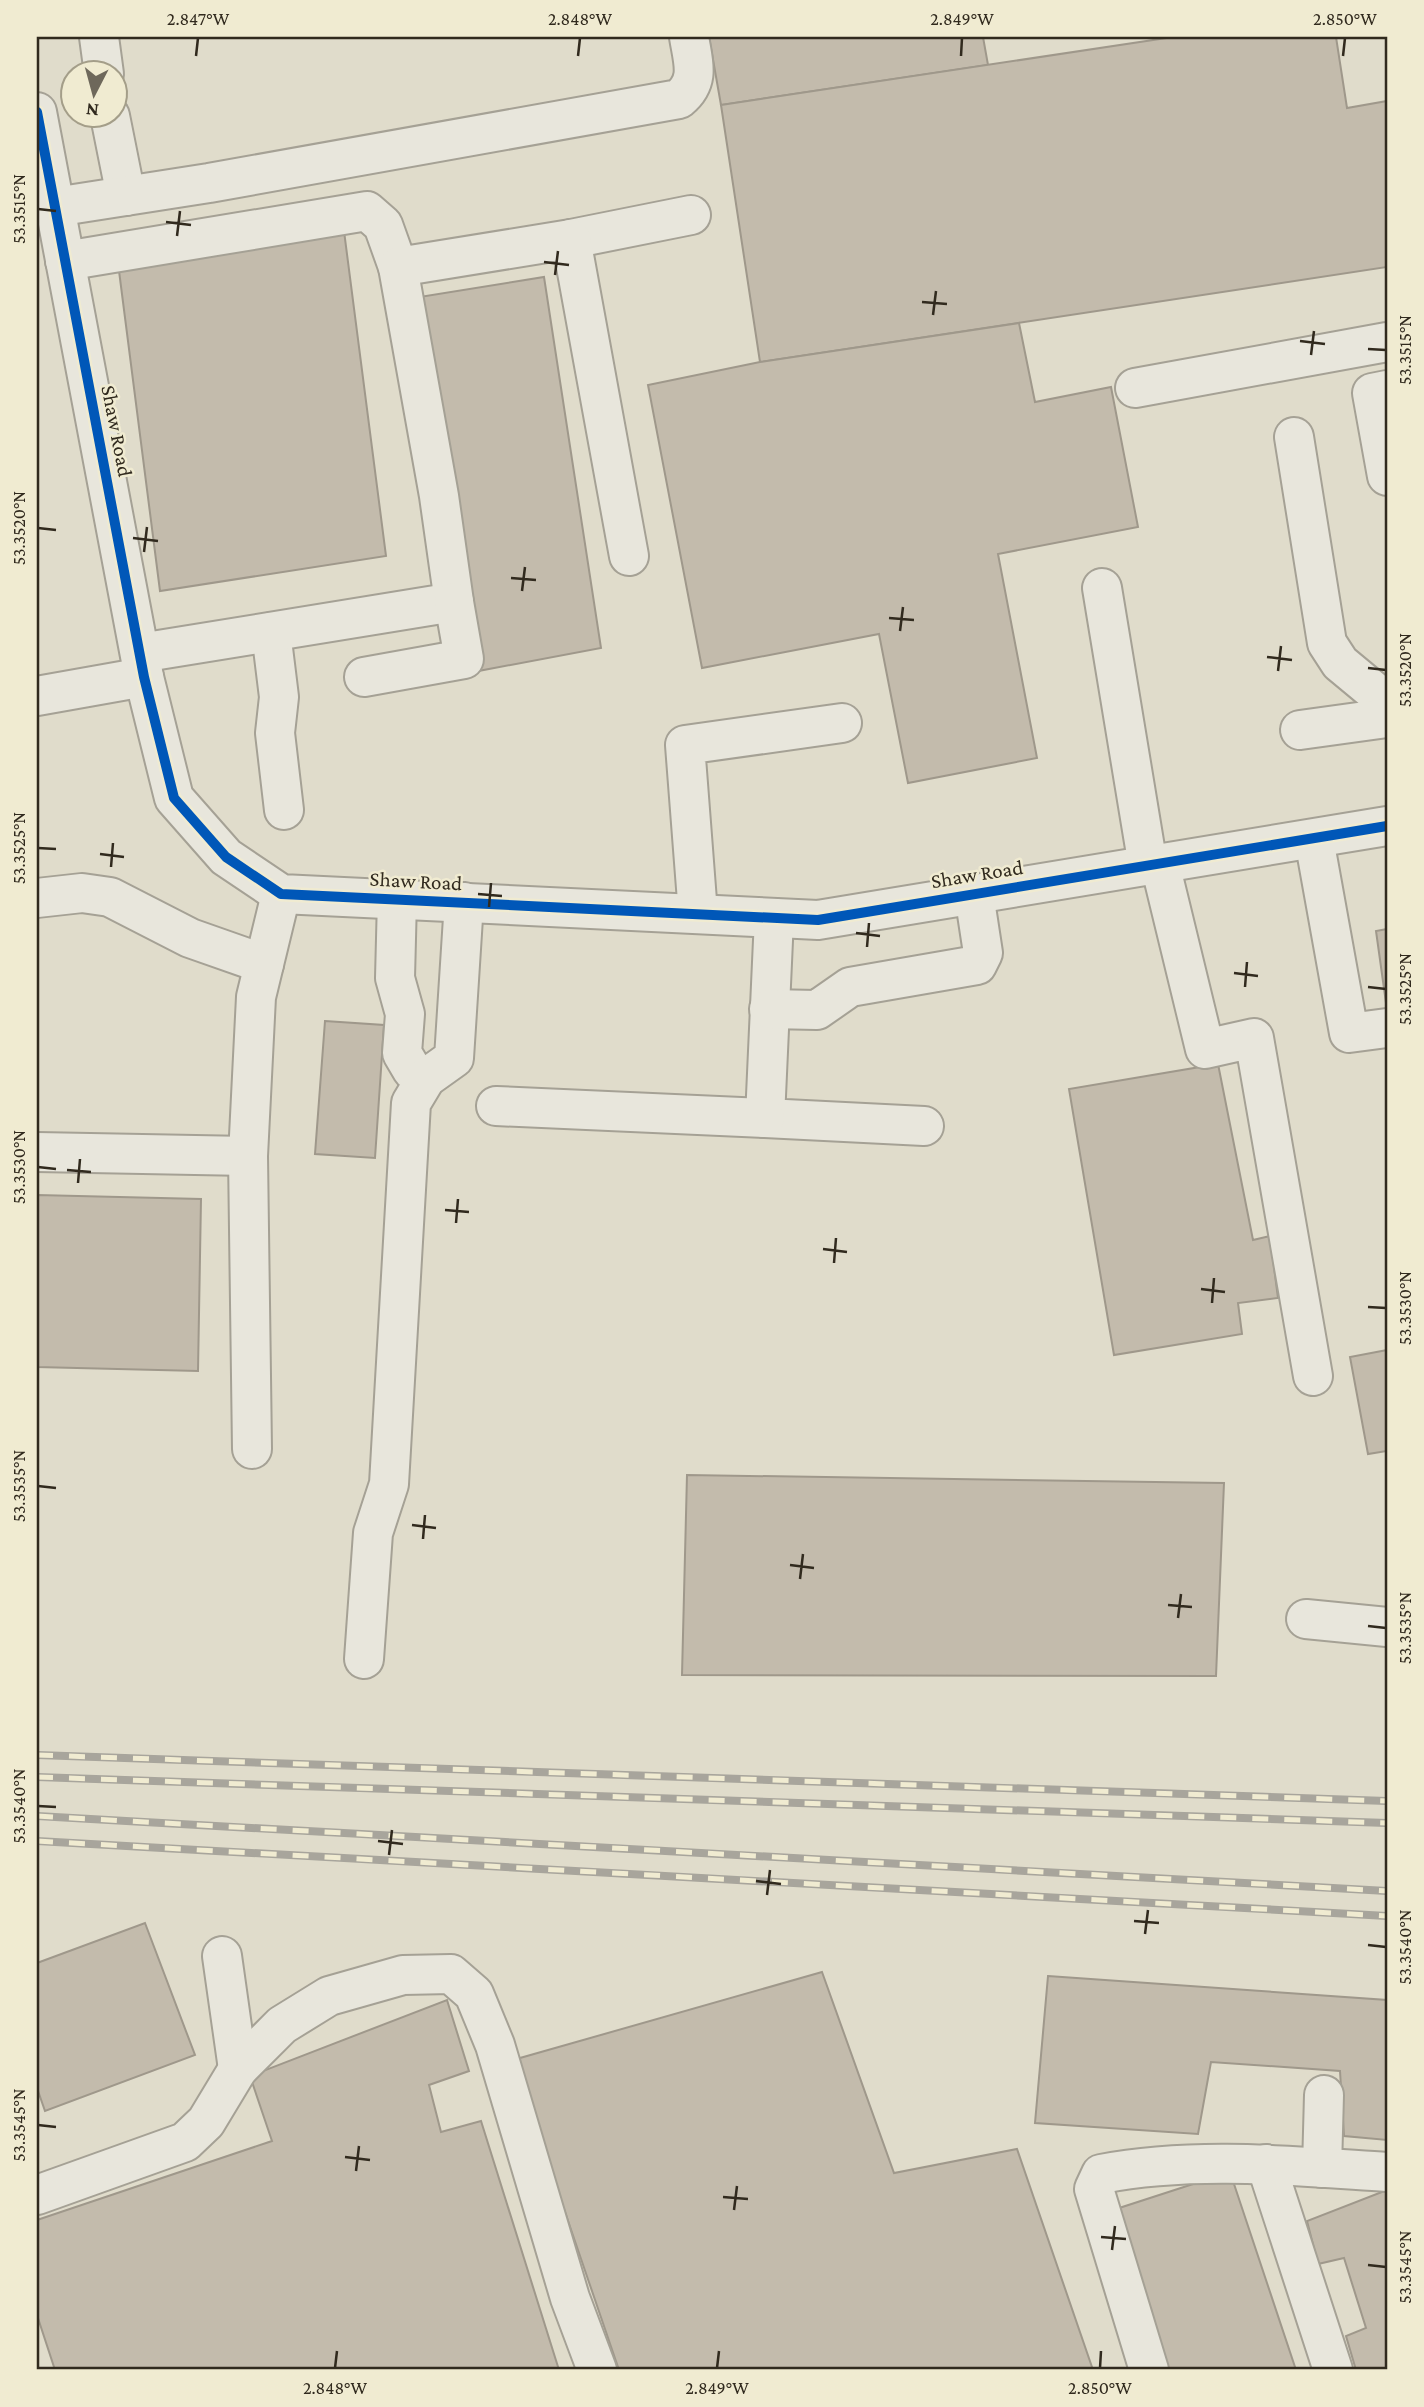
<svg xmlns="http://www.w3.org/2000/svg" width="1424" height="2407" font-family="'Crimson Pro',serif">
	<style>
		.building { fill: #c3bbac; stroke: #9f988b; stroke-width: 2 }
		.lines { fill: none; stroke-linecap: round; stroke-linejoin: round }
		.minor-casing { stroke: #a5a195; stroke-width: 42 }
		.minor { stroke: #e8e6dc; stroke-width: 38 }
		.rail-casing { stroke: #a8a59c; stroke-width: 8 }
		.rail { stroke: #f0ebd1; stroke-width: 5; stroke-dasharray: 16; stroke-linecap: butt }
		.cycleway-casing { stroke: #f0ebd1; stroke-width: 15 }
		.cycleway { stroke: #0057b8; stroke-width: 10 }
		.ticks { fill: none; stroke: #312a1e; stroke-width: 2.5 }
		.labels { text-anchor: middle; dominant-baseline: central; stroke-width: 5; stroke-linejoin: round; paint-order: stroke }
		.street-label { font-size: 21px; fill: #312a1e; stroke: #f0ebd1 }
		.neatline { fill: none; stroke: #312a1e; stroke-width: 2.5 }
		.ticks-label { font-size: 18px; text-anchor: middle; fill: #312a1e }
	</style>
	<rect width="100%" height="100%" fill="#e0dccb"/>
	<g class="building">
		<path d="M709,37H983L988,65L721,105Z"/>
		<path d="M1173,37H1336L1347,108L1387,101V267L760,362L721,105Z"/>
		<path d="M344,231L386,556L160,591L118,263Z"/>
		<path d="M544,277L601,648L473,672L407,299Z"/>
		<path d="M1019,323L1035,402L1111,387L1138,527L998,554L1037,758L908,783L879,634L702,668L648,385L760,362Z"/>
		<path d="M1387,929V1010L1376,931Z"/>
		<path d="M325,1021L384,1025L375,1158L315,1154Z"/>
		<path d="M1218,1064L1253,1240L1270,1236L1278,1298L1238,1303L1242,1334L1114,1355L1069,1089Z"/>
		<path d="M37,1195L201,1199L198,1371L37,1367Z"/>
		<path d="M1387,1350V1451L1368,1454L1350,1357Z"/>
		<path d="M687,1475L1224,1483L1216,1676L682,1675Z"/>
		<path d="M145,1923L195,2055L45,2111L37,2088V1963Z"/>
		<path d="M822,1972L894,2173L1017,2149L1093,2370H619L513,2060Z"/>
		<path d="M1048,1976L1387,2000V2140L1344,2136L1340,2071L1211,2062L1198,2134L1035,2123Z"/>
		<path d="M447,2000L469,2071L429,2085L441,2132L481,2121L559,2370H55L37,2315V2220L272,2141L250,2076Z"/>
		<path d="M1230,2172L1296,2370H1159L1110,2211Z"/>
		<path d="M1387,2190V2370H1356L1346,2336L1366,2328L1344,2258L1318,2264L1307,2221Z"/>
	</g>
	<g class="lines">
		<g class="minor-casing">
			<g id="minor">
				<path d="M99,37L104,74"/>
				<path d="M37,112L144,677L174,798L226,857L281,894L818,920L1387,826"/>
				<path d="M110,116L126,196"/>
				<path d="M55,207L209,183L679,99C701,81 693,62 689,37"/>
				<path d="M571,239L691,215"/>
				<path d="M65,261L367,211L383,225L398,267"/>
				<path d="M1135,388L1387,342"/>
				<path d="M1387,390L1372,393L1387,476"/>
				<path d="M1294,437L1327,643L1340,663L1387,702"/>
				<path d="M1102,588L1148,866"/>
				<path d="M271,632L279,697L275,733L284,810"/>
				<path d="M140,653L454,602L439,496L398,267L571,239L629,556"/>
				<path d="M364,677L464,659L454,602"/>
				<path d="M37,696L144,677"/>
				<path d="M1300,730L1387,718"/>
				<path d="M1314,839L1349,1033L1387,1028"/>
				<path d="M1160,864L1205,1049L1254,1038L1313,1376"/>
				<path d="M37,898L82,893L110,897L190,938L264,964"/>
				<path d="M397,899L395,978L405,1014L402,1053L412,1070L426,1078"/>
				<path d="M698,914L685,745L842,723"/>
				<path d="M774,918L765,1118L924,1126"/>
				<path d="M769,1009L817,1010L850,987L977,965L983,953L974,894"/>
				<path d="M496,1106L765,1118"/>
				<path d="M37,1152L248,1156"/>
				<path d="M252,1449L248,1156L256,997L281,894"/>
				<path d="M1306,1619L1387,1627"/>
				<path d="M364,1659L373,1533L389,1484L411,1103L426,1078L454,1058L464,902"/>
				<path d="M222,1956L238,2069"/>
				<path d="M1266,2164L1333,2370"/>
				<path d="M1322,2168L1324,2095"/>
				<path d="M37,2195L185,2142L206,2122L238,2069L282,2025L329,1996L403,1975L451,1974L474,1994L495,2045L570,2298L597,2370"/>
				<path d="M1149,2370L1094,2189L1101,2174C1194,2156 1293,2166 1387,2172"/>
			</g>
		</g>
		<use href="#minor" class="minor"/>
		<g class="rail-casing">
			<g id="rail">
				<path d="M37,1755L1387,1801"/>
				<path d="M37,1777L1387,1823"/>
				<path d="M37,1816L1387,1891"/>
				<path d="M37,1841L1387,1916"/>
			</g>
		</g>
		<use href="#rail" class="rail"/>
		<g class="cycleway-casing">
			<path id="cycleway" d="M37,112L144,677L174,798L226,857L281,894L818,920L1387,826"/>
		</g>
		<use href="#cycleway" class="cycleway"/>
	</g>
	<path class="ticks" d="M196,56L198,38M578,56L580,38M961,56L962,38M1343,56L1345,38M38,209L56,211M166,222L191,225M177,236L180,211M544,262L569,265M555,275L558,251M922,302L947,304M933,315L936,291M1300,341L1325,344M1368,349L1386,350M1311,355L1314,331M38,528L56,530M133,538L158,541M144,552L147,527M511,578L536,580M522,591L525,567M889,618L914,620M900,631L903,607M1267,657L1292,660M1368,668L1386,670M1278,671L1281,646M38,848L56,849M100,854L124,857M111,867L113,843M478,894L502,896M489,907L491,883M856,933L880,936M867,947L869,923M1234,973L1258,976M1245,987L1247,962M1368,987L1386,989M38,1167L56,1169M67,1170L91,1172M78,1183L80,1159M445,1210L469,1212M456,1223L458,1199M823,1249L847,1252M834,1263L836,1238M1201,1289L1225,1292M1212,1303L1214,1278M1368,1307L1386,1308M38,1486L56,1488M412,1525L436,1528M423,1539L425,1515M790,1565L814,1568M800,1579L803,1554M1168,1605L1192,1607M1178,1618L1181,1594M1368,1626L1386,1628M38,1806L56,1807M378,1841L403,1844M389,1855L392,1830M756,1881L781,1884M767,1895L770,1870M1134,1921L1159,1923M1145,1934L1148,1910M1368,1945L1386,1947M38,2125L56,2127M345,2157L370,2160M356,2171L359,2146M723,2197L748,2199M734,2210L737,2186M1101,2237L1126,2239M1112,2250L1115,2226M1368,2265L1386,2267M335,2368L337,2351M717,2368L719,2351M1100,2368L1101,2351"/>
	<g class="labels">
		<g class="street-label">
			<text transform="translate(117 431) rotate(79)">Shaw Road</text>
			<text transform="translate(977 874) rotate(-9)">Shaw Road</text>
			<text transform="translate(416 881) rotate(3)">Shaw Road</text>
		</g>
	</g>
	<rect width="1424" height="2407" fill="none" stroke="#f0ebd1" stroke-width="77"/>
	<g transform="translate(94 94) rotate(186)"><circle r="33" fill="#f0ebd1" stroke="#a49e89" stroke-width="2"/>
	<path d="M0-5L12 26L0 18L-12 26Z" fill="#6e685b"/>
	<text y="-10" font-size="19" font-weight="bold" text-anchor="middle" fill="#312a1e">N</text>
	</g>
	<rect x="38" y="38" width="1348" height="2330" class="neatline"/>
	<g class="ticks-label">
		<text x="198" y="25">2.847°W</text>
		<text x="580" y="25">2.848°W</text>
		<text x="962" y="25">2.849°W</text>
		<text x="1345" y="25">2.850°W</text>
		<text transform="translate(19 209) rotate(-90)" y="6">53.3515°N</text>
		<text transform="translate(1405 350) rotate(-90)" y="6">53.3515°N</text>
		<text transform="translate(19 528) rotate(-90)" y="6">53.3520°N</text>
		<text transform="translate(1405 670) rotate(-90)" y="6">53.3520°N</text>
		<text transform="translate(19 848) rotate(-90)" y="6">53.3525°N</text>
		<text transform="translate(1405 989) rotate(-90)" y="6">53.3525°N</text>
		<text transform="translate(19 1167) rotate(-90)" y="6">53.3530°N</text>
		<text transform="translate(1405 1308) rotate(-90)" y="6">53.3530°N</text>
		<text transform="translate(19 1486) rotate(-90)" y="6">53.3535°N</text>
		<text transform="translate(1405 1628) rotate(-90)" y="6">53.3535°N</text>
		<text transform="translate(19 1806) rotate(-90)" y="6">53.3540°N</text>
		<text transform="translate(1405 1947) rotate(-90)" y="6">53.3540°N</text>
		<text transform="translate(19 2125) rotate(-90)" y="6">53.3545°N</text>
		<text transform="translate(1405 2267) rotate(-90)" y="6">53.3545°N</text>
		<text x="335" y="2394">2.848°W</text>
		<text x="717" y="2394">2.849°W</text>
		<text x="1100" y="2394">2.850°W</text>
	</g>
</svg>
